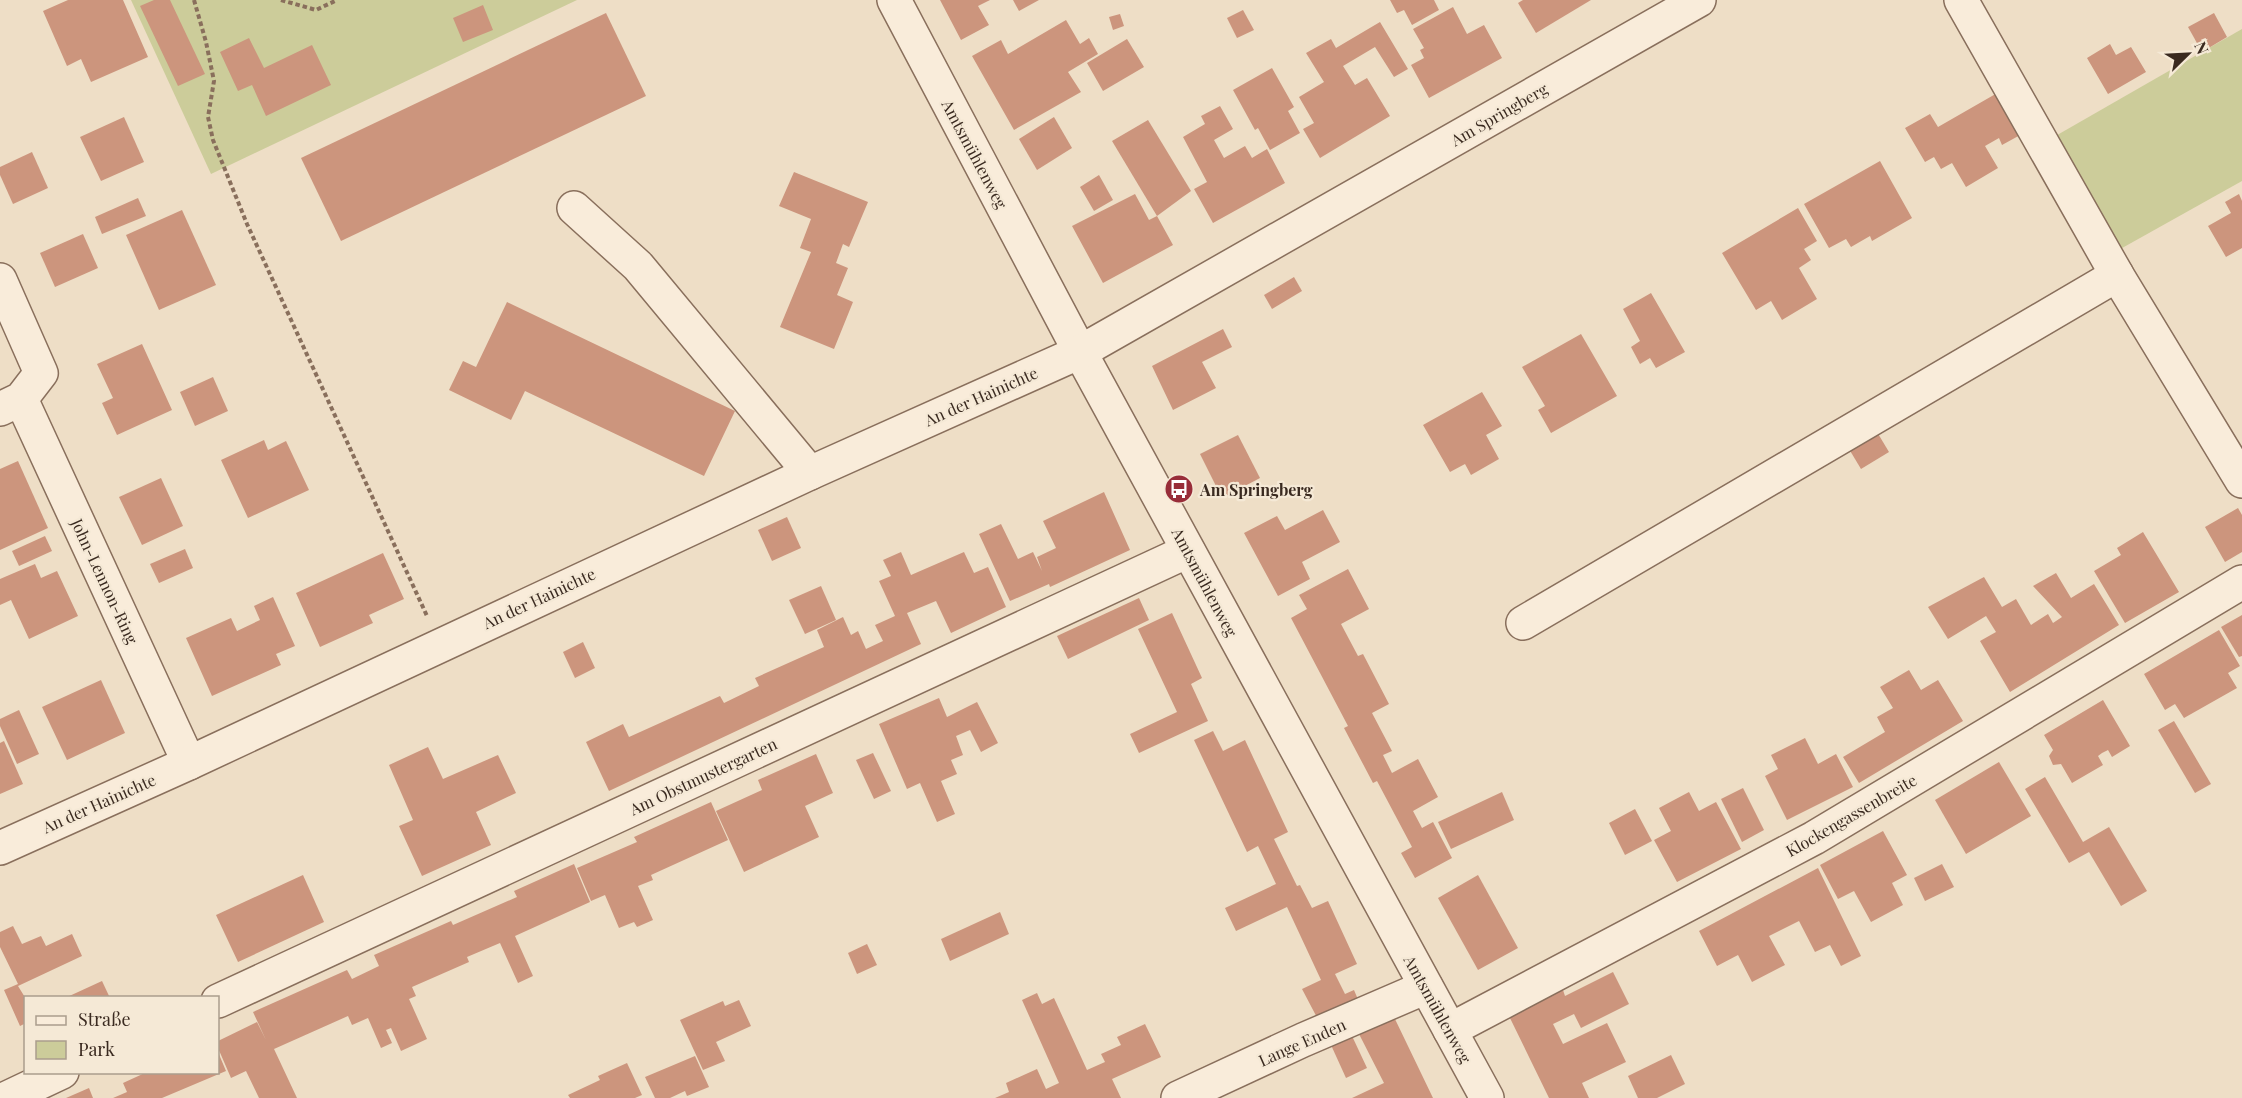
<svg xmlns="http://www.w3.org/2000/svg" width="2242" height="1098" font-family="'Playfair Display',serif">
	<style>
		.green { fill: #cccc9a }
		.building { fill: #cc957d }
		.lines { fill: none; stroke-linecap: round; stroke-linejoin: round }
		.minor-casing { stroke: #896f5c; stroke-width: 36 }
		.path { stroke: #896f5c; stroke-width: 4; stroke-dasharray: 4.5 3; stroke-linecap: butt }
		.minor { stroke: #f9ecda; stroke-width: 33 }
		.labels { text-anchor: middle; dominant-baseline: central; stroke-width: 4.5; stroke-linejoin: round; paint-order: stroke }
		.street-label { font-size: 16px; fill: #3a2a20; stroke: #f5e9d6 }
		.poi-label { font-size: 16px; font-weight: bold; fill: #3a2a20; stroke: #f5e9d6; text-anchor: start }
	</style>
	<rect width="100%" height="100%" fill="#eedec6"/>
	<g class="green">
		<path d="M131,0H577L211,174Z"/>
		<path d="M2242,29V181L2115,252L2052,138Z"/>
	</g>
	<g class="building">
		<path d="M68,0H123L148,57L91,82L81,59L67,66L43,11Z"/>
		<path d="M154,0H170L205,74L178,86L140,6Z"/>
		<path d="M940,0H990L978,6L989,25L961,40Z"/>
		<path d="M1013,0H1039L1019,11Z"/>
		<path d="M1390,0H1434L1439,10L1412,25L1404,10L1397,13Z"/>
		<path d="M1523,0H1591L1536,33L1518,3Z"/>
		<path d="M483,5L493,30L463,42L453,18Z"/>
		<path d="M1453,7L1467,34L1484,25L1502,58L1429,98L1411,65L1424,58L1420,50L1424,48L1413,29Z"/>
		<path d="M1243,10L1254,30L1237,38L1227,18Z"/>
		<path d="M606,13L646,96L341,241L301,158Z"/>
		<path d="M2214,13L2227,37L2202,52L2188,27Z"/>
		<path d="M1120,14L1124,26L1113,30L1109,17Z"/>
		<path d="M1066,20L1080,44L1089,38L1098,54L1068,72L1081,92L1014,130L972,56L1001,40L1008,54Z"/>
		<path d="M1380,22L1408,69L1394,77L1375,47L1343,66L1355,85L1367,78L1390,116L1320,158L1303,129L1314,123L1299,97L1324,82L1306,53L1331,39L1336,48Z"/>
		<path d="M249,38L264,68L312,45L331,85L266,116L252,85L238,91L220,52Z"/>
		<path d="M1127,39L1144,67L1103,91L1087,63Z"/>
		<path d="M2110,44L2116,55L2131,47L2146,72L2108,94L2087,58Z"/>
		<path d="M1272,68L1294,107L1288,111L1300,133L1270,150L1258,128L1255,130L1233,90Z"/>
		<path d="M1999,92L2022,134L2002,145L1999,138L1985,146L1998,168L1966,187L1952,163L1941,169L1934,157L1925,162L1905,128L1930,114L1938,127Z"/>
		<path d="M1220,106L1233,129L1214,140L1224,158L1245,146L1252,158L1267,149L1285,183L1213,223L1194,189L1207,182L1183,137L1205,124L1201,116Z"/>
		<path d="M124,117L144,162L101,181L80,137Z"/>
		<path d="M1054,117L1072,148L1037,170L1019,139Z"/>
		<path d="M1148,120L1191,191L1157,216L1112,141Z"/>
		<path d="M32,152L48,188L13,204L0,175V167Z"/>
		<path d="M1880,161L1912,218L1872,241L1870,236L1851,247L1846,239L1829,248L1804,204Z"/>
		<path d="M794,172L868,202L849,247L843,244L836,263L848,268L837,295L853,302L834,349L780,327L811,252L800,248L811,219L779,206Z"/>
		<path d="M1099,175L1113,200L1094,211L1080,187Z"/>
		<path d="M1135,194L1149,220L1157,216L1173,245L1103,283L1072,226Z"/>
		<path d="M2239,194L2242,201V248L2226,257L2208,226L2231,213L2225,202Z"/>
		<path d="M138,198L146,216L102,234L95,217Z"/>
		<path d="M1798,208L1817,241L1804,249L1811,260L1799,268L1817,299L1782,320L1771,301L1756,310L1722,253Z"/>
		<path d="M182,210L216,285L159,310L126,235Z"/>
		<path d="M83,234L98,268L55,287L40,253Z"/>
		<path d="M1294,277L1302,291L1272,309L1264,295Z"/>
		<path d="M1651,293L1685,352L1656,368L1650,358L1640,364L1631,347L1640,341L1623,309Z"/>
		<path d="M507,302L735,411L704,476L525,391L511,420L449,390L463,361L476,367Z"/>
		<path d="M1223,329L1232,347L1202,362L1216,388L1173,410L1152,366Z"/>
		<path d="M1581,334L1617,396L1551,433L1538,410L1545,406L1522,367Z"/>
		<path d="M142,344L172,410L117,435L102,403L113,398L97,364Z"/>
		<path d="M213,377L228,411L195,426L180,392Z"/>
		<path d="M1482,392L1502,426L1486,435L1499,459L1471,475L1465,464L1450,472L1423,425Z"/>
		<path d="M1877,432L1889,452L1861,469L1849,449Z"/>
		<path d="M1238,435L1260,478L1222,498L1200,454Z"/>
		<path d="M264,440L268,450L286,441L309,490L248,518L221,460Z"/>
		<path d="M18,461L48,528L0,550V469Z"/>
		<path d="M161,478L183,526L142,545L119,497Z"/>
		<path d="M1104,492L1130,550L1050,587L1049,584L1010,601L979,534L1001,524L1018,559L1033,552L1042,571L1037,557L1056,548L1043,521Z"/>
		<path d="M2238,508L2242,515V552L2225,562L2205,527Z"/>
		<path d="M1323,510L1340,542L1302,562L1310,579L1278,596L1244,533L1277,516L1285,530Z"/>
		<path d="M787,517L801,548L772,561L758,530Z"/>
		<path d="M2143,532L2179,592L2125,623L2094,571L2121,555L2117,548Z"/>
		<path d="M45,536L52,551L19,566L12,551Z"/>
		<path d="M185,549L193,568L159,583L150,564Z"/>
		<path d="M901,552L911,575L964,552L974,573L988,567L1006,607L951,633L936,601L907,613L921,644L609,791L586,742L623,724L629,737L720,696L724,703L759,686L755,678L824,647L817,630L843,617L851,635L858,631L866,649L883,641L875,625L895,616L879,581L891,576L883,560Z"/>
		<path d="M383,553L404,599L369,615L373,623L320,647L296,593Z"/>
		<path d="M35,564L41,578L57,571L78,616L29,639L11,600L0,605V579Z"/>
		<path d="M1348,569L1369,609L1341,624L1358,656L1363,654L1389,704L1372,713L1392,751L1383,755L1392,773L1418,759L1438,797L1413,811L1422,828L1433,822L1452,858L1415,878L1401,853L1412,847L1377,781L1373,783L1344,728L1348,726L1291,618L1307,609L1299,595Z"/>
		<path d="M2056,573L2071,598L2094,584L2119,625L2010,692L1980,641L1996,632L1986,616L1948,639L1928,607L1984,577L2002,607L2016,599L2031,625L2048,614L2053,623L2062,617L2033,586Z"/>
		<path d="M821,586L836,620L805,634L789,600Z"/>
		<path d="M273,597L295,646L276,654L281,665L212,696L186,638L231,618L237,631L260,620L254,606Z"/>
		<path d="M1139,598L1149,620L1068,659L1057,636Z"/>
		<path d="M1172,613L1202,678L1191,684L1208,721L1139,753L1130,734L1177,712L1138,629Z"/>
		<path d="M2242,615V656L2239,657L2221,627Z"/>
		<path d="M2219,630L2240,666L2228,673L2237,688L2184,718L2175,704L2165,710L2144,674Z"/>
		<path d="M583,642L595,668L575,678L563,652Z"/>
		<path d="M1909,670L1921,690L1938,680L1963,721L1859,783L1843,757L1885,732L1877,717L1893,708L1880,687Z"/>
		<path d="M101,680L125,733L67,760L42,707Z"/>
		<path d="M939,698L947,717L977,702L998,743L981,752L970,730L956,736L963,755L951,760L957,774L941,781L955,814L937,822L920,783L907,789L879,724Z"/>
		<path d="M2103,700L2130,746L2112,757L2108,750L2102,753L2098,756L2103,765L2072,783L2061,764L2053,765L2049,756L2053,750L2044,735Z"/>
		<path d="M19,710L39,754L17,764L0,726V719Z"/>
		<path d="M2174,721L2211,784L2195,793L2158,730Z"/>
		<path d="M1213,731L1223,751L1245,740L1288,832L1274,839L1297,886L1300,885L1312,908L1328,901L1357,964L1335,974L1345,994L1354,990L1362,1009L1322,1027L1302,989L1321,980L1287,907L1236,931L1225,908L1276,884L1258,846L1247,852L1194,740Z"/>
		<path d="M1805,738L1818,764L1836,754L1853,787L1787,820L1765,776L1778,769L1771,755Z"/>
		<path d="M4,741L23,784L0,794V743Z"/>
		<path d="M428,747L443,779L498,755L516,793L476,812L491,845L422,876L399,826L413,820L389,765Z"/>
		<path d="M873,753L891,791L874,799L856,760Z"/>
		<path d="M816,754L833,793L805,806L819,837L744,872L716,811L762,790L758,780Z"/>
		<path d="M1999,762L2031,816L1966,854L1935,800Z"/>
		<path d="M2045,777L2083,842L2109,827L2147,891L2121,906L2089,852L2069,863L2025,789Z"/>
		<path d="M1743,788L1764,830L1742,842L1721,799Z"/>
		<path d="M1502,792L1514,820L1451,849L1438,822Z"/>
		<path d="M1689,792L1699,811L1716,802L1741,849L1677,882L1654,840L1671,831L1659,808Z"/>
		<path d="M711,802L728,840L651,875L653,880L638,886L653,920L637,927L634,922L619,928L605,895L591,901L577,868L637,842L634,837Z"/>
		<path d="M1635,809L1652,841L1625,855L1609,823Z"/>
		<path d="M1883,831L1907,875L1892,883L1903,905L1871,922L1854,891L1838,899L1820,865Z"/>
		<path d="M574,864L590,902L515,936L533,976L518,983L500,943L467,957L469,962L412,987L416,996L409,999L427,1039L401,1051L391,1028L386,1030L392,1043L381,1048L368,1018L352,1025L348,1016L274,1049L297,1098H259L246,1071L231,1078L218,1048V1041L257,1022L266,1040L253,1012L347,970L352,979L379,966L374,955L451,921L453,925L517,897L514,891Z"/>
		<path d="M1942,864L1954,887L1925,901L1914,878Z"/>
		<path d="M1818,868L1861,956L1841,966L1830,945L1815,952L1799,921L1769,936L1785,965L1752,982L1738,955L1717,966L1699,931Z"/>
		<path d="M303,875L324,922L238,962L216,915Z"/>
		<path d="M1478,875L1518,948L1478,970L1438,898Z"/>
		<path d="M1000,912L1009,934L950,961L941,939Z"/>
		<path d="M13,926L22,944L41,936L46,946L72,934L82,956L18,986L26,999V1023L20,1026L4,990L18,984L0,947V932Z"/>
		<path d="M867,944L877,965L857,974L848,953Z"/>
		<path d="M1613,972L1629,1004L1581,1028L1574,1014L1553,1024L1563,1044L1607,1023L1626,1062L1582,1083L1589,1098H1549L1509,1016L1563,990L1565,996Z"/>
		<path d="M102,981L110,998H65Z"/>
		<path d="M1037,993L1042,1004L1054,998L1087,1070L1105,1062L1101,1054L1121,1045L1117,1037L1145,1024L1161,1057L1112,1079L1121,1098H995L1009,1092L1006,1083L1037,1069L1046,1089L1059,1083L1022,1000Z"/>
		<path d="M739,1000L751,1026L716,1042L725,1061L703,1070L680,1020L723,1001L725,1006Z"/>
		<path d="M1394,1017L1433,1098H1352L1384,1083L1359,1034Z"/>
		<path d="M1352,1036L1367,1068L1346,1078L1331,1045Z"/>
		<path d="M218,1052L226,1071L162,1098H113L127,1092L123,1083L147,1072H218Z"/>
		<path d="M1671,1055L1685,1084L1657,1098H1638L1628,1076Z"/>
		<path d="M695,1056L709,1087L687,1096L685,1091L670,1098H655L645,1077Z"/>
		<path d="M627,1063L642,1095L635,1098H570L568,1095L600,1080L598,1076Z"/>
		<path d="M89,1088L93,1098H66Z"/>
	</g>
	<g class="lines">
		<g class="minor-casing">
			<g id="minor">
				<path d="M894,0L1080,352L1487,1098"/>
				<path d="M1961,0L2117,275L2242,481"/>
				<path d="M574,208L638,266L810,473"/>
				<path d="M0,280L41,373L21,399L0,409"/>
				<path d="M21,399L189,763"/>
				<path d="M1523,623L2117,275"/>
				<path d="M0,848L189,763L810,473L1080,352L1699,0"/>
				<path d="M218,1001L1188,551"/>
				<path d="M1450,1030L1814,838L2242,582"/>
				<path d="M7,1098L62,1072"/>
				<path d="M1178,1098L1303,1040L1426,987"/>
			</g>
		</g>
		<g class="path">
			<path d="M194,0L206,42L214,81L208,117L213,140L247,224L427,616"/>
			<path d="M281,0L316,10L337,0"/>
		</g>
		<use href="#minor" class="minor"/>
	</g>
	<defs>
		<g id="bus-disc" transform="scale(1.5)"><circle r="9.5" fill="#982d39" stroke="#f5e9d6"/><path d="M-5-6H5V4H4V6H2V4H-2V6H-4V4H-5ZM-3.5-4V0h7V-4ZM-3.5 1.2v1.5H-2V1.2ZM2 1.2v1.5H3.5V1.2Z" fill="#fff"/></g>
	</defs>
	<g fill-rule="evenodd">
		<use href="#bus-disc" x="1179" y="489"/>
	</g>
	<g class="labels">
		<g class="street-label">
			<text transform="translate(1499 114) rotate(-30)">Am Springberg</text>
			<text transform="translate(975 154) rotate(62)">Amtsmühlenweg</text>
			<text transform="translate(981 396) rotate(-24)">An der Hainichte</text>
			<text transform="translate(105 581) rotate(65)">John-Lennon-Ring</text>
			<text transform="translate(1205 582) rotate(62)">Amtsmühlenweg</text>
			<text transform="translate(539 598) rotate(-25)">An der Hainichte</text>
			<text transform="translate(703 776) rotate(-25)">Am Obstmustergarten</text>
			<text transform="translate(99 803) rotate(-24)">An der Hainichte</text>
			<text transform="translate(1851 815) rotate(-30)">Klockengassenbreite</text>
			<text transform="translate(1438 1009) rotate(61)">Amtsmühlenweg</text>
			<text transform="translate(1302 1042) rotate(-24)">Lange Enden</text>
		</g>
		<g class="poi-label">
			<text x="1200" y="489">Am Springberg</text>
		</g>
	</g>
	<rect x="24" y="996" width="195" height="78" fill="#f5e9d6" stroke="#aa9d8d" stroke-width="1.5"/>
	<rect x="36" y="1016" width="30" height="9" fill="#f9ecda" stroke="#aa9d8d" stroke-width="1.5"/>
	<text x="78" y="1026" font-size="18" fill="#3a2a20">Straße</text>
	<rect x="36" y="1041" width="30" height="18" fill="#cccc9a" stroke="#aa9d8d" stroke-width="1.5"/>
	<text x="78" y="1056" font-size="18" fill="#3a2a20">Park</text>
	<g transform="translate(2188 54) rotate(66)" stroke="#f5e9d6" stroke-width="4.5" paint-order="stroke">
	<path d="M0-4.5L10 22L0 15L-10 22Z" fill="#3a2a20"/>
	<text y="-9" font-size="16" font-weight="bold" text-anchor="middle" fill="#3a2a20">N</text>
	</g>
</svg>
